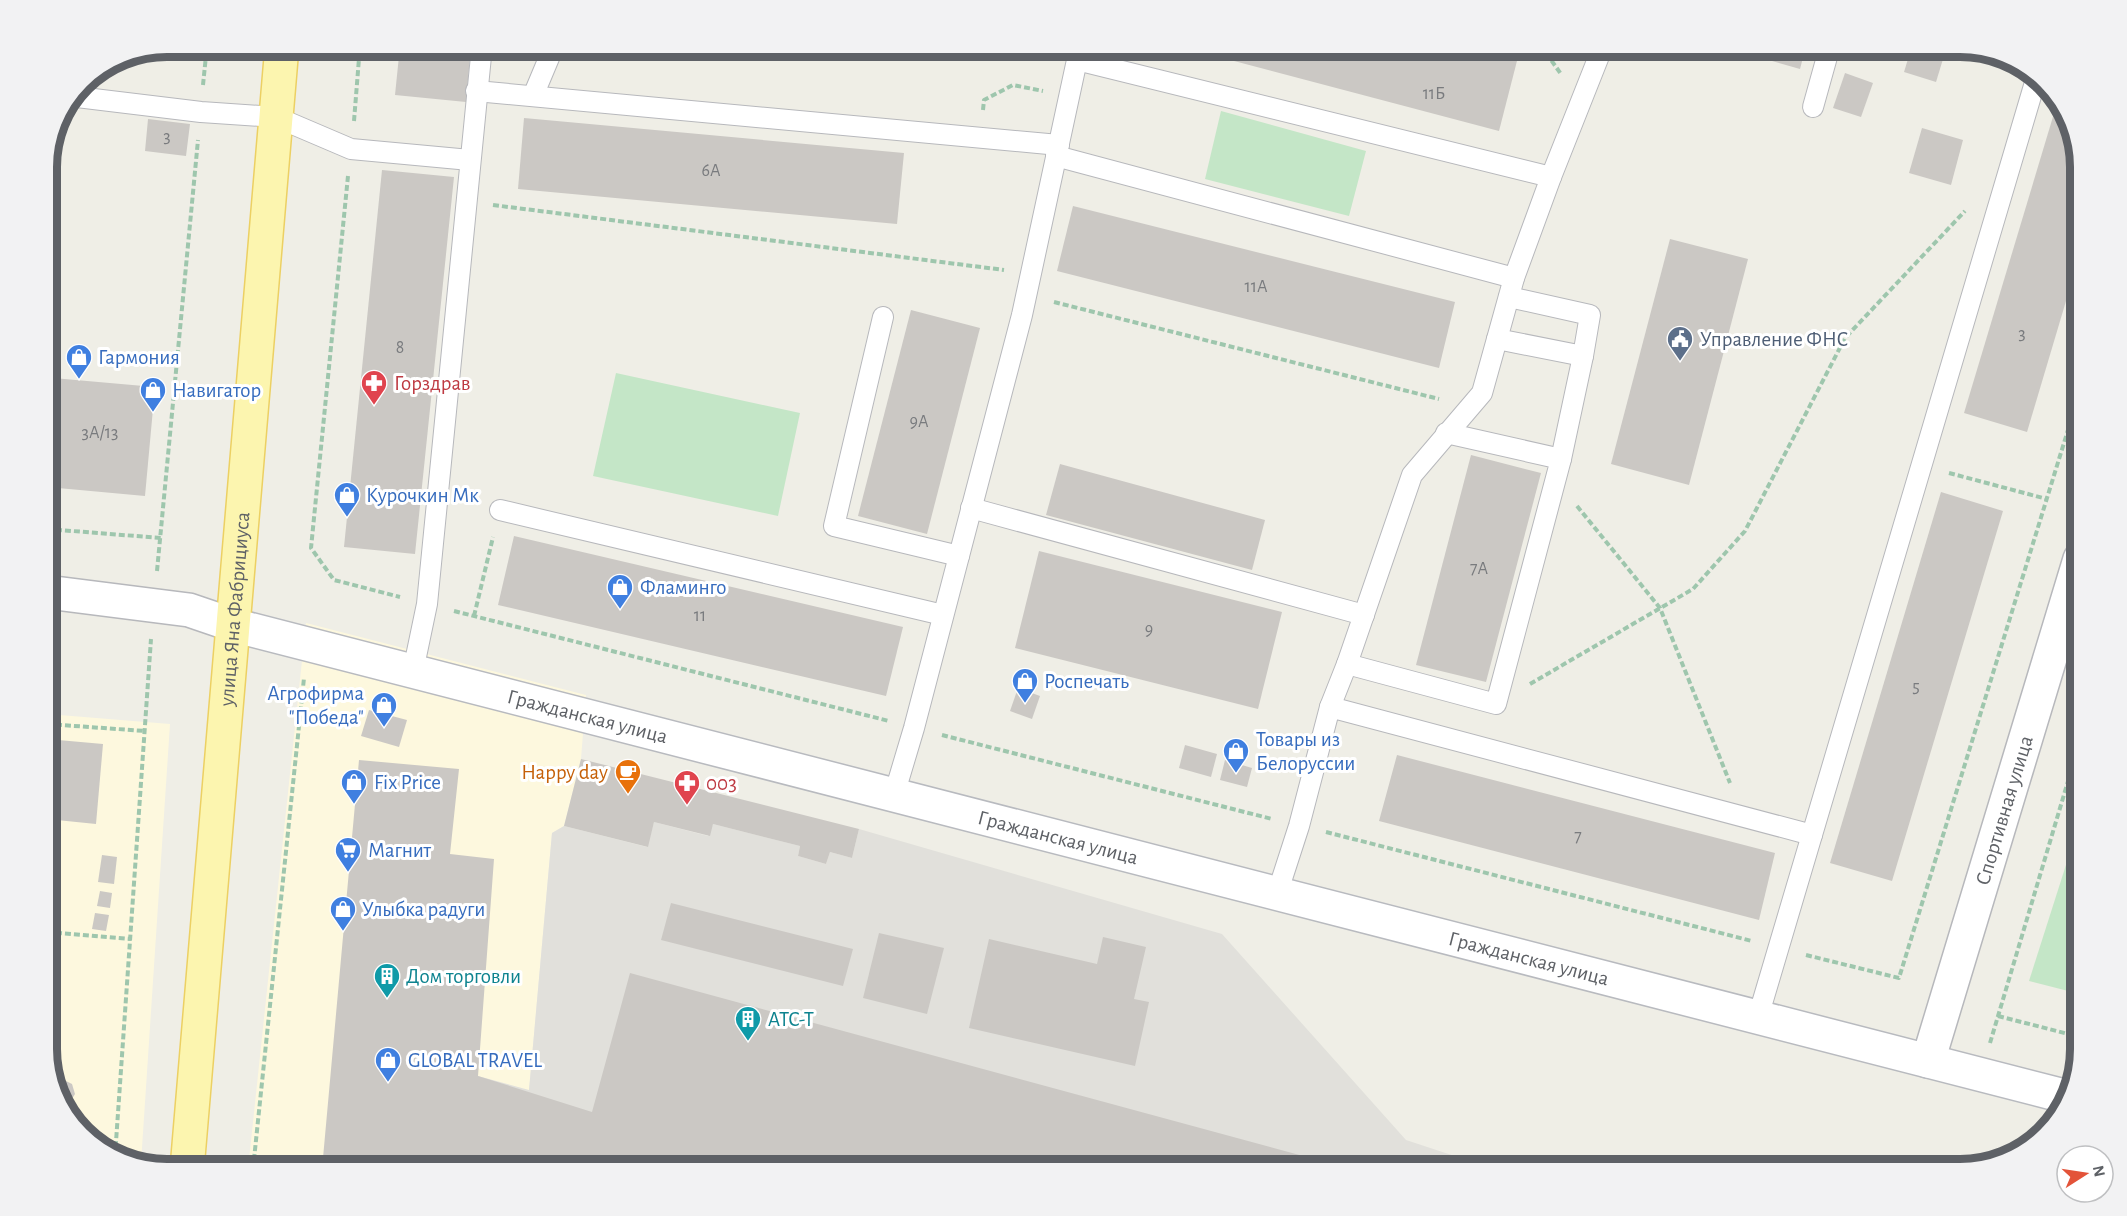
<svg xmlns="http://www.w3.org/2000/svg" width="2127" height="1216" font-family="'Alegreya Sans',sans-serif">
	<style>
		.commercial { fill: #fdf8de }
		.industrial { fill: #e1e0db }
		.green { fill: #c4e6c7 }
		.building { fill: #cbc8c4 }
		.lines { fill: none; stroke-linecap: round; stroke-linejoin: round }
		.lane-casing { stroke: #b7b8bc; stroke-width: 22 }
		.street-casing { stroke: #b7b8bc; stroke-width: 36 }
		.secondary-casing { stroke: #b8babf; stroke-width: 36 }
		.primary-casing { stroke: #ecd063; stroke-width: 36 }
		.path { stroke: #9ec6ad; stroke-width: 4; stroke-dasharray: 6 3; stroke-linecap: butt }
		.lane { stroke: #fff; stroke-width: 20 }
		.street { stroke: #fff; stroke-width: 33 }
		.secondary { stroke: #fff; stroke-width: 33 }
		.primary { stroke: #fcf5af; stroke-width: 33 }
		.labels { text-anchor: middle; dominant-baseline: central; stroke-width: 6; stroke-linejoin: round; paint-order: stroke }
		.number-label { font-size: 18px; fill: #797b7e }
		.service-label { font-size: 21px; fill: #4e5e75; stroke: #fff; text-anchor: start }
		.shop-label { font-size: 21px; fill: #366cbe; stroke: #fff; text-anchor: start }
		.health-label { font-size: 21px; fill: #be3a42; stroke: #fff; text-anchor: start }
		.street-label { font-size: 21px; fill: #5e6166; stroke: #fff }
		.food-label { font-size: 21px; fill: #c56008; stroke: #fff; text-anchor: end }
		.culture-label { font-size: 21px; fill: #0d838f; stroke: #fff; text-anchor: start }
		.rim { fill: none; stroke: #5e6166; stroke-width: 8 }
	</style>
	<rect width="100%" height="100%" fill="#efeee6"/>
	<g class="commercial">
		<path d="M306,623L586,695L581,759L564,826L552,833L529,1091L575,1169H248Z"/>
		<path d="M47,714L170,724L141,1163L107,1153L63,1109L47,1056Z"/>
	</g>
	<path class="industrial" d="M654,822L708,836L713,824L800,846L798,856L826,864L830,852L852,858L859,829L1222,934L1406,1140L1494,1169H423L432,1067L478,1076L529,1090L552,833L564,826L647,847Z"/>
	<g class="green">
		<path d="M1221,111L1366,151L1349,216L1205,179Z"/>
		<path d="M616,373L800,413L778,516L593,476Z"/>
		<path d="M2080,821V994L2029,981Z"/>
	</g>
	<g class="building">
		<path d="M167,46H184L183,54L149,51Z"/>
		<path d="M400,46H471L466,102L395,95Z"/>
		<path d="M1477,46L1518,57L1499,131L1181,47Z"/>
		<path d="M1731,46H1806L1800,69L1730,49Z"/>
		<path d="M1912,46H1947L1936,82L1904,72Z"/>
		<path d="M1845,73L1873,83L1861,117L1833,108Z"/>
		<path d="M2058,100L2064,107L2080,160V254L2027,432L1964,413Z"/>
		<path d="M524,118L904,153L897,224L518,189Z"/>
		<path d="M148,119L190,124L186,156L145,151Z"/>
		<path d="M56,122L48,199H47V160Z"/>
		<path d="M1922,128L1963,140L1951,185L1909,173Z"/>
		<path d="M382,170L454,177L415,554L344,547Z"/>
		<path d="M1073,206L1455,302L1439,368L1057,271Z"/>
		<path d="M1670,239L1748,259L1689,485L1611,464Z"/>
		<path d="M911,310L980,328L927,534L858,516Z"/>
		<path d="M53,378L155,387L145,496L47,487V452Z"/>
		<path d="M1471,455L1541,473L1486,682L1416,665Z"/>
		<path d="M1060,464L1265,520L1252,570L1046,515Z"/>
		<path d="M1941,492L2003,511L1892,881L1830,863Z"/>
		<path d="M514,536L903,627L886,696L498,605Z"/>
		<path d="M1039,551L1282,612L1258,709L1015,648Z"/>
		<path d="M1018,688L1040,696L1032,719L1010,711Z"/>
		<path d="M369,710L407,720L399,747L361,736Z"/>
		<path d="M47,739L103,744L96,824L47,819Z"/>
		<path d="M1185,745L1217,754L1211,777L1179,768Z"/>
		<path d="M1397,755L1775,853L1759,920L1379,821Z"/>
		<path d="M581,759L859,829L852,858L830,852L826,864L798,856L800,846L713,824L710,836L654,822L648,847L564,826Z"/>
		<path d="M359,760L459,769L450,854L494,859L478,1076L592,1112L630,973L1351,1169H322Z"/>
		<path d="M1225,760L1252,768L1247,787L1220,780Z"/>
		<path d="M102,855L117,857L114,884L98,882Z"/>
		<path d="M100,891L112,893L110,908L97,906Z"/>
		<path d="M671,903L853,949L843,986L661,940Z"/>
		<path d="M95,913L109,915L106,931L92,929Z"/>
		<path d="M879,933L944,948L927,1014L863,998Z"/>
		<path d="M1103,937L1146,947L1134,999L1149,1002L1135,1066L969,1028L989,939L1097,964Z"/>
		<path d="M64,1080L72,1084L75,1094L70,1102L61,1104L55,1083Z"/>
	</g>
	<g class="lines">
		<g class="lane-casing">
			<g id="lane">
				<path d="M77,89V97L201,112L276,117L351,149L470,160"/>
				<path d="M476,91L1059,145"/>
				<path d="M533,96L554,46"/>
				<path d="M1813,107L1830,46"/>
				<path d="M1056,156L1514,278"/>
				<path d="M1551,177L1603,46"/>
				<path d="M883,317L834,526L959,556"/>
				<path d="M1497,339L1583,356L1590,315L1509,297"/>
				<path d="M1561,459L1583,356"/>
				<path d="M971,508L1364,615"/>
				<path d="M500,510L943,615"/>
				<path d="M1347,664L1496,704L1561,459L1446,433"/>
				<path d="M413,671L427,604L482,46"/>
				<path d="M894,795L914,728L1022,315L1077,60L1551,177L1514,278L1482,393L1412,475L1347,664L1330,707"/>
				<path d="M1277,894L1299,826L1330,707L1812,835"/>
				<path d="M1758,1017L2036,79"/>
			</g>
		</g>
		<g class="street-casing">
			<g id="street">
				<path d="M47,592L189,610L233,625"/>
				<path id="s1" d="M1928,1061L2080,559"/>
			</g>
		</g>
		<g class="secondary-casing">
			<g id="secondary">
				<path id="s2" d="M233,625L2068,1097"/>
			</g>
		</g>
		<g class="primary-casing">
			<g id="primary">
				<path id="s3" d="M187,1169L282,46"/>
			</g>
		</g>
		<g class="path">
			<path d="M1541,46L1561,74"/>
			<path d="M203,85L207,46"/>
			<path d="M983,110L984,100L1013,85L1043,91"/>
			<path d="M354,121L360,46"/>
			<path d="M348,176L311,548L334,580L400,597"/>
			<path d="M493,205L1004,270"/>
			<path d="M1054,302L1439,399"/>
			<path d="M1949,473L2047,499"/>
			<path d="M1577,506L1660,608L1730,783"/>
			<path d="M47,529L161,538"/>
			<path d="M157,571L198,140"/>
			<path d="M454,611L889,721"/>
			<path d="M474,616L493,537"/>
			<path d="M1530,684L1693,589L1745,531L1845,338L1965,211"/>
			<path d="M47,724L145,731"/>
			<path d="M942,735L1272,819"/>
			<path d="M1326,832L1752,941"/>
			<path d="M47,932L131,939"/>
			<path d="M1806,955L1899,978L2080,391"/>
			<path d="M1998,1016L2080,1037"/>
			<path d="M1990,1043L2080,741"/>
			<path d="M115,1156L151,639"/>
			<path d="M253,1169L304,678"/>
		</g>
		<use href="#lane" class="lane"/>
		<use href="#street" class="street"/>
		<use href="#secondary" class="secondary"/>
		<use href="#primary" class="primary"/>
	</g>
	<defs>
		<g id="civic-pin" transform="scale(1.35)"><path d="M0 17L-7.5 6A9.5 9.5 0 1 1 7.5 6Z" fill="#5c6f8a" stroke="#fff"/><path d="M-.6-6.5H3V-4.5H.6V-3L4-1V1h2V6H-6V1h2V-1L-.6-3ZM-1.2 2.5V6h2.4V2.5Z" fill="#fff"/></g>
		<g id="shop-pin" transform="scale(1.35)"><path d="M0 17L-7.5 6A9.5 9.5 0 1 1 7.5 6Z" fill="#3f7fe0" stroke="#fff"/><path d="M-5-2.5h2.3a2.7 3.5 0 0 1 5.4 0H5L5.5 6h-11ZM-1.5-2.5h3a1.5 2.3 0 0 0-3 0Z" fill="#fff"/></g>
		<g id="pharmacy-pin" transform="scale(1.35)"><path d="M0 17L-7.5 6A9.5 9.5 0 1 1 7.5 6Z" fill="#e0444e" stroke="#fff"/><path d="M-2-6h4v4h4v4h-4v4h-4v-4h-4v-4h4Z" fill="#fff"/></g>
		<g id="cafe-pin" transform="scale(1.35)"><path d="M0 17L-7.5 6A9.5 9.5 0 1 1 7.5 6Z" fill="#e8710a" stroke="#fff"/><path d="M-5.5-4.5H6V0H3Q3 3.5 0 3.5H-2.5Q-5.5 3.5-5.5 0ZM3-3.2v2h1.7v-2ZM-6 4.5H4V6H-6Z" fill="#fff"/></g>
		<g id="supermarket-pin" transform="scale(1.35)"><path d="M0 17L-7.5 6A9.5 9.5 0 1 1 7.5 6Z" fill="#3f7fe0" stroke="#fff"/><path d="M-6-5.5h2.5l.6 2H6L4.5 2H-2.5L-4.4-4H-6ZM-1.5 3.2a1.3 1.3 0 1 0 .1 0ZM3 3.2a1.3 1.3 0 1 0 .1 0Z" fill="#fff"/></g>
		<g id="building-pin" transform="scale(1.35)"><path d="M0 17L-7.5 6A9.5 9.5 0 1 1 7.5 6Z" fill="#0f9aa8" stroke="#fff"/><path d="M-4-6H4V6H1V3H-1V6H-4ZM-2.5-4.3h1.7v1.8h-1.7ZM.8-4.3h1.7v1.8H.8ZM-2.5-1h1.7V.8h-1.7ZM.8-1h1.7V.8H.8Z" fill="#fff"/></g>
	</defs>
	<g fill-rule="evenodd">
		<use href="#civic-pin" x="1680" y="339"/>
		<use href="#shop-pin" x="79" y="357"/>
		<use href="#pharmacy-pin" x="374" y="383"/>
		<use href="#shop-pin" x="153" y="390"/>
		<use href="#shop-pin" x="347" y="495"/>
		<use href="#shop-pin" x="620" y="587"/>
		<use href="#shop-pin" x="1025" y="681"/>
		<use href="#shop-pin" x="384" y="705"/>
		<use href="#shop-pin" x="1236" y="751"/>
		<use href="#cafe-pin" x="628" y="772"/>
		<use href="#shop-pin" x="354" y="782"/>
		<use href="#pharmacy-pin" x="687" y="783"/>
		<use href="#supermarket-pin" x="348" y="850"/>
		<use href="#shop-pin" x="343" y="909"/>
		<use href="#building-pin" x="387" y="976"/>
		<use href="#building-pin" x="748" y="1019"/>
		<use href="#shop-pin" x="388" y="1060"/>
	</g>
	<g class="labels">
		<g class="number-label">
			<text x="1434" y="94">11Б</text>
			<text x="167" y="137">3</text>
			<text x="711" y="171">6А</text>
			<text x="1256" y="287">11А</text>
			<text x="2022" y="334">3</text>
			<text x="400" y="348">8</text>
			<text x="919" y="422">9А</text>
			<text x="100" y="433">3А/13</text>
			<text x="1479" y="569">7А</text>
			<text x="700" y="616">11</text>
			<text x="1149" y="630">9</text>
			<text x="1916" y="687">5</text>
			<text x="1578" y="837">7</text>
		</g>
		<g class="service-label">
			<text x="1700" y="339">Управление ФНС</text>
		</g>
		<g class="shop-label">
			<text x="98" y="357">Гармония</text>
			<text x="172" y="390">Навигатор</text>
			<text x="366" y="495">Курочкин Мк</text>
			<text x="640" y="587">Фламинго</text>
			<text x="1044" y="681">Роспечать</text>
			<text x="364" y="693" text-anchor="end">Агрофирма<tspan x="364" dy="24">"Победа"</tspan></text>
			<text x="1256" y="739">Товары из<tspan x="1256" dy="24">Белоруссии</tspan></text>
			<text x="374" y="782">Fix Price</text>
			<text x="368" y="850">Магнит</text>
			<text x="362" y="909">Улыбка радуги</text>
			<text x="408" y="1060">GLOBAL TRAVEL</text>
		</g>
		<g class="health-label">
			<text x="394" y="383">Горздрав</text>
			<text x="706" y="783">003</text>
		</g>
		<g class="street-label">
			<text stroke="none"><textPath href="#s3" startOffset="562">улица Яна Фабрициуса</textPath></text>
			<text stroke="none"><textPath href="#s2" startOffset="366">Гражданская улица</textPath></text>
			<text stroke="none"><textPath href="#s1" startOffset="262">Спортивная улица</textPath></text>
			<text stroke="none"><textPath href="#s2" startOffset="852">Гражданская улица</textPath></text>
			<text stroke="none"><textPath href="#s2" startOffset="1338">Гражданская улица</textPath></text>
		</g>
		<g class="food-label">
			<text x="608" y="772">Happy day</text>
		</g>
		<g class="culture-label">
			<text x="406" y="976">Дом торговли</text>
			<text x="768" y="1019">ATC-T</text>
		</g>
	</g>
	<path d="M0 0H2127V1216H0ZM167 57H1960A110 110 0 0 1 2070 167V1049A110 110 0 0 1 1960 1159H167A110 110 0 0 1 57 1049V167A110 110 0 0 1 167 57Z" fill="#f2f2f3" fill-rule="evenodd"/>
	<path class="rim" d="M167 57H1960A110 110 0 0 1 2070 167V1049A110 110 0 0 1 1960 1159H167A110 110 0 0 1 57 1049V167A110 110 0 0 1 167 57Z"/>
	<g transform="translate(2085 1174) rotate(78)"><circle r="28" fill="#ffffff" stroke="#bfc0c2" stroke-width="1.5"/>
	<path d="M0-4.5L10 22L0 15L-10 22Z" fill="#e35339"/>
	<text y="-9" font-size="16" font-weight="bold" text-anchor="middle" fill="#5e6166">N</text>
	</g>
</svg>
